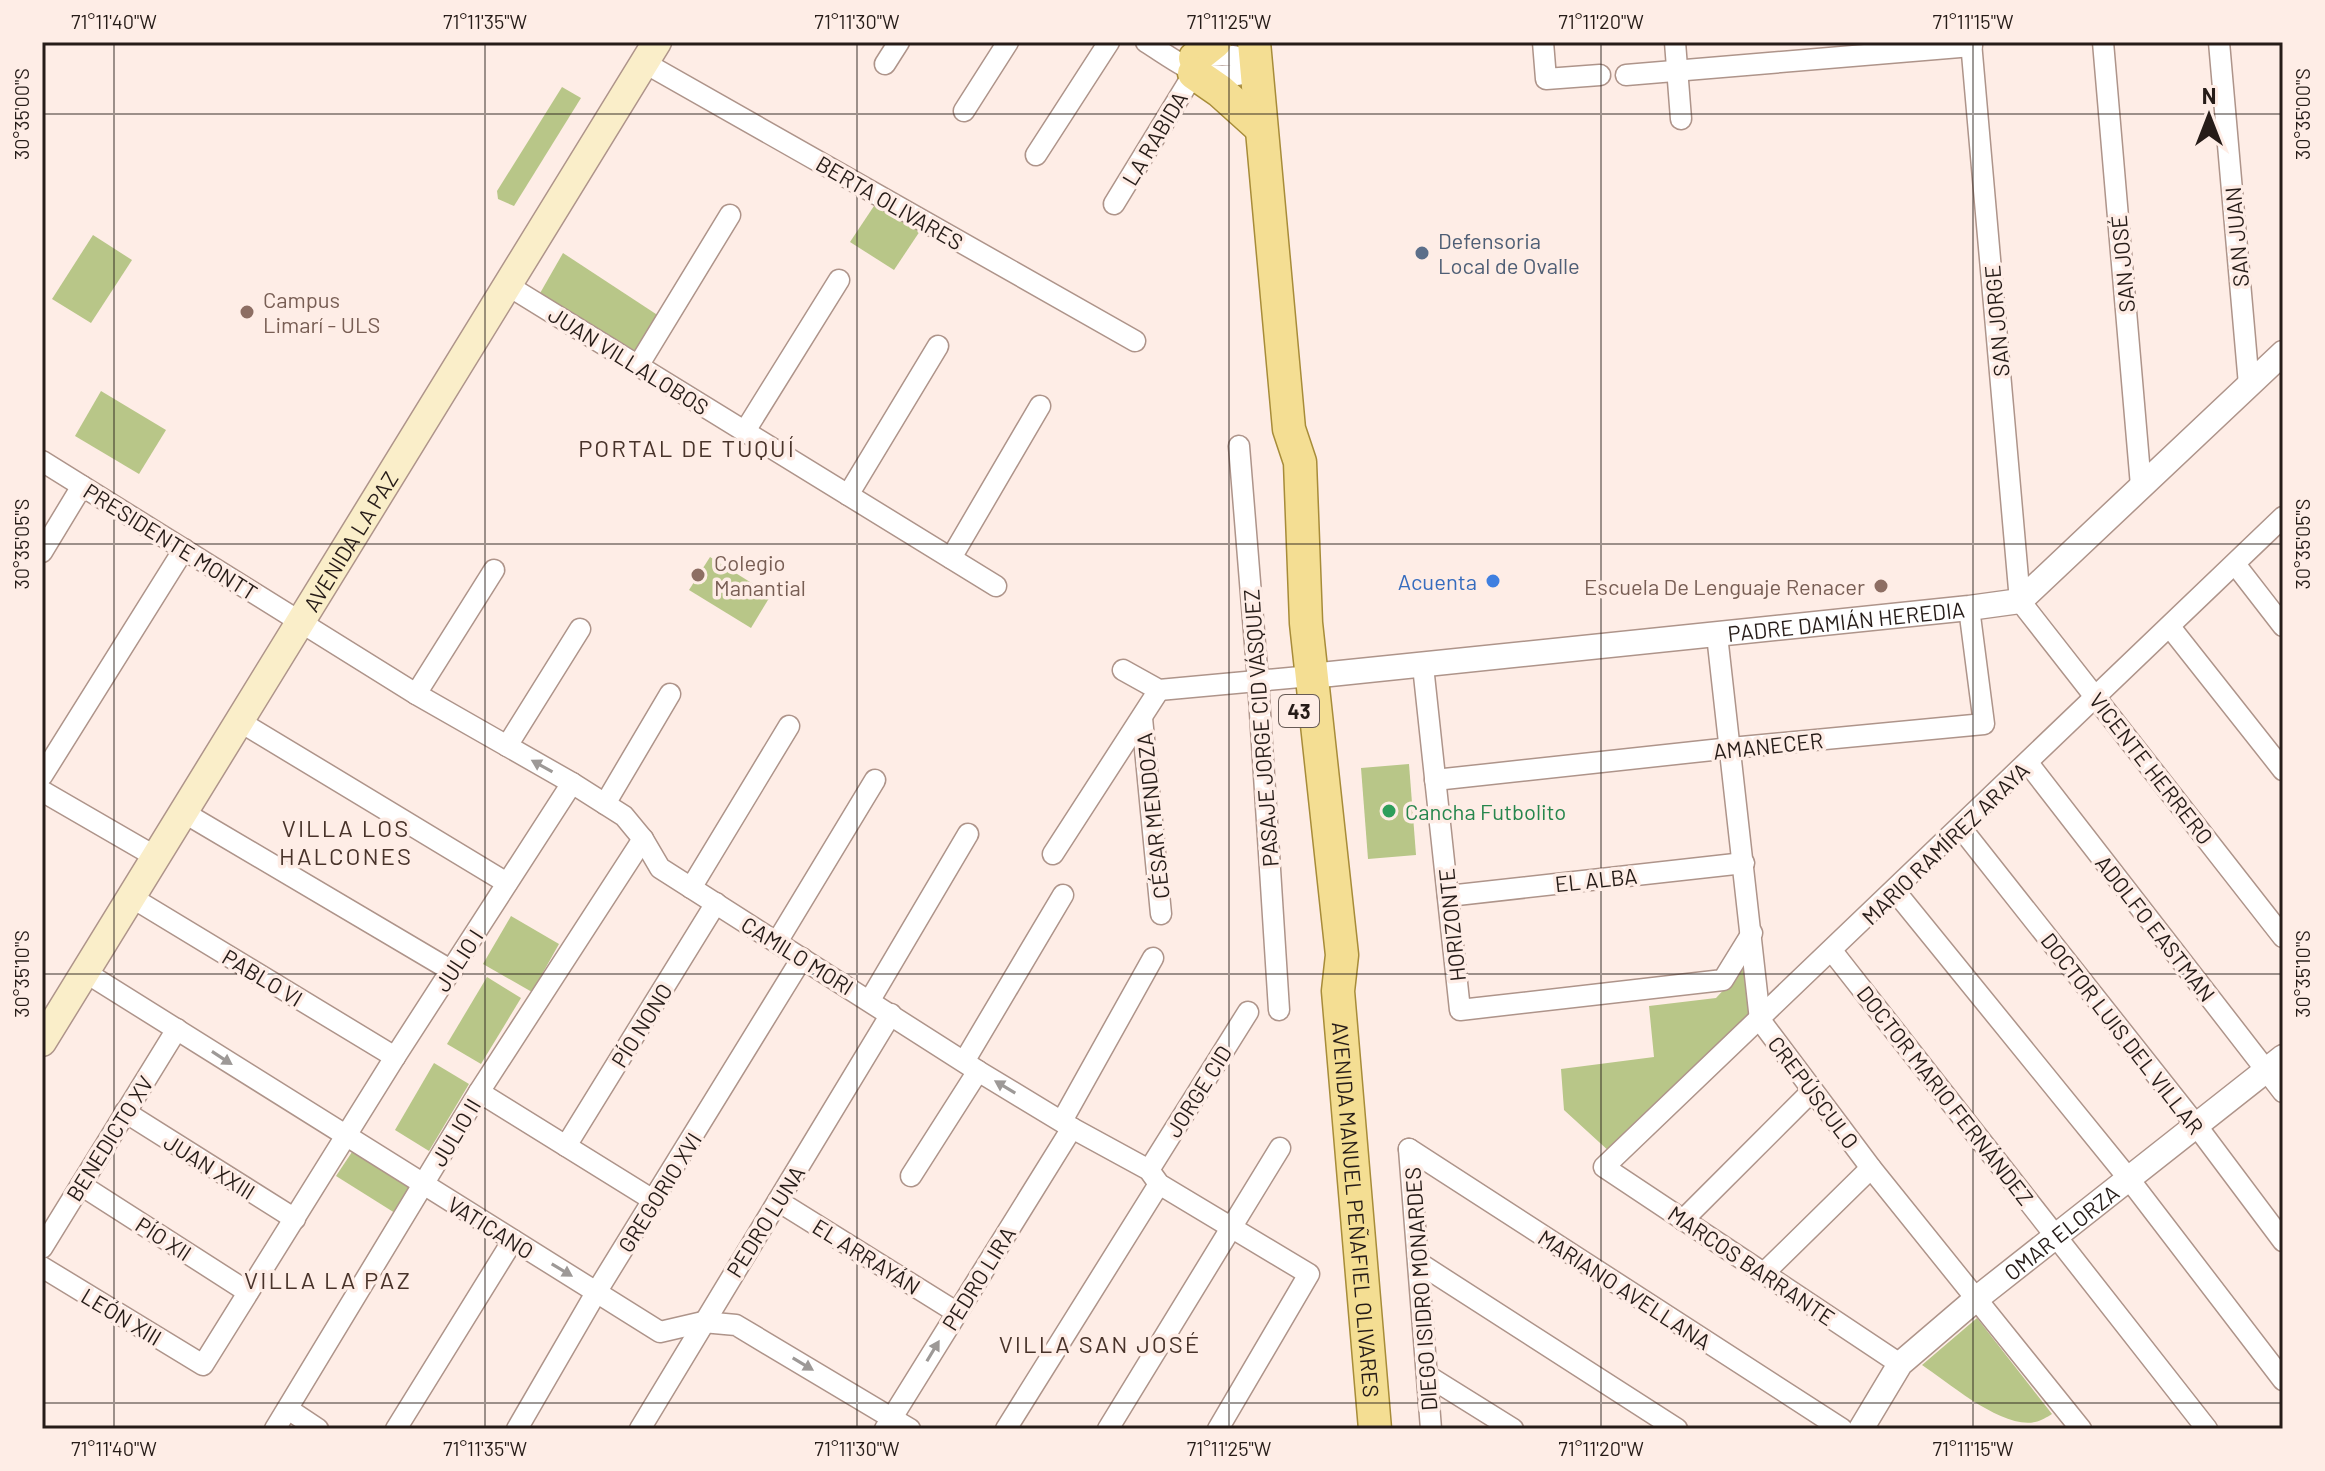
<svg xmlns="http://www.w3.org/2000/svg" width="2325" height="1471" font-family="Barlow,sans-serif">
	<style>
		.green { fill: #b8c688 }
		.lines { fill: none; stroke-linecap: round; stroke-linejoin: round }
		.minor-casing { stroke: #ae948a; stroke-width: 23 }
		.tertiary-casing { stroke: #ae948a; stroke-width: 27 }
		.secondary-casing { stroke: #ae948a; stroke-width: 31 }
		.primary-casing { stroke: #a78c39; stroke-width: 35 }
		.minor { stroke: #fff; stroke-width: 20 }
		.tertiary { stroke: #fff; stroke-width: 24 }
		.secondary { stroke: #faeec9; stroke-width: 28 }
		.primary { stroke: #f4de93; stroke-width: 32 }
		.oneway { fill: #9d9997 }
		.ticks { fill: none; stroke: #261c18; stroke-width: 2; stroke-opacity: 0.45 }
		.service-dot { fill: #5c6f8a; stroke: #feede6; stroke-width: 3 }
		.education-dot { fill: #8d6e63; stroke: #feede6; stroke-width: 3 }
		.shop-dot { fill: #3f7fe0; stroke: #feede6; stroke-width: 3 }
		.leisure-dot { fill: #2e9e5b; stroke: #feede6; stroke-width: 3 }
		.labels { text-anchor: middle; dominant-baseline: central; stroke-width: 7; stroke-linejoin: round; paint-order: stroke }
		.shield { fill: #feede6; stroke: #675b56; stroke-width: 2 }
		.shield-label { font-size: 20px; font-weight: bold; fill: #261c18 }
		.street-label { font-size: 22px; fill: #261c18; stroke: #feede6 }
		.service-label { font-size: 22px; fill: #4e5e75; stroke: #feede6; text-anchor: start }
		.education-label { font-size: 22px; fill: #785e54; stroke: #feede6; text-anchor: start }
		.shop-label { font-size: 22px; fill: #366cbe; stroke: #feede6; text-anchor: end }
		.leisure-label { font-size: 22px; fill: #27864d; stroke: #feede6; text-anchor: start }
		.neighbourhood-label { font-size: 24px; letter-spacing: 2px; fill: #48332a; stroke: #feede6 }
		.neatline { fill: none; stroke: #261c18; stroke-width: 3 }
		.ticks-label { font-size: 20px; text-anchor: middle; fill: #261c18 }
	</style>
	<rect width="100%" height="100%" fill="#feede6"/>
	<g class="green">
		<path d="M562,87L581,98L514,206L498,199L497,191Z"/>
		<path d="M878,200L922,228L894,270L850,242Z"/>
		<path d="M93,235L132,260L91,323L52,299Z"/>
		<path d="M563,253L659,316L639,353L539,295Z"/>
		<path d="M101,391L166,430L139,474L75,436Z"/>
		<path d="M710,557L771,595L751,628L689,590Z"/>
		<path d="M1409,764L1416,855L1368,859L1361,768Z"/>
		<path d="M511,916L559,944L532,992L483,964Z"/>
		<path d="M1746,966L1749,1026L1611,1153L1564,1110L1561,1069L1654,1057L1649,1006L1716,998Z"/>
		<path d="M487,977L521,998L481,1064L447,1044Z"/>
		<path d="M434,1063L469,1084L429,1151L395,1130Z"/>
		<path d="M352,1152L410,1188L395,1213L336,1176Z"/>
		<path d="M1977,1318L2052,1414C2047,1417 2041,1421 2035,1422C2002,1429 1949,1383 1922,1365Z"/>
	</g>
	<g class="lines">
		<g class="minor-casing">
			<g id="minor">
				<path d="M1146,42C1189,69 1203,85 1256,71"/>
				<path d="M1543,42L1546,79L1600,75"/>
				<path d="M1675,42L1681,119"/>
				<path d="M1971,42L2020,601L2283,937"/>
				<path d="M2103,42L2141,486"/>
				<path d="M2219,42L2249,385"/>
				<path d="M1201,57C1222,54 1236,54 1255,63"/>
				<path d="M645,63L1135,341"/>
				<path d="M885,64L899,42"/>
				<path d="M1626,75L1972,46"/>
				<path d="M964,111L1008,42"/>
				<path d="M1036,155L1109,42"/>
				<path d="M1114,204L1194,73"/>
				<path d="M507,285L996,586"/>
				<path d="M638,366L730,215"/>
				<path d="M745,431L839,280"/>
				<path d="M1239,446L1258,681L1279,1010"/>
				<path d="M42,461L416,694L572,783L624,816L643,839L660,868L978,1071L1072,1128L1149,1170L1159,1184L1309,1274L1218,1429"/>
				<path d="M848,495L938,346"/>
				<path d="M42,552L82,486"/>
				<path d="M951,558L1040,406"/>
				<path d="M2235,564L2283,626"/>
				<path d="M2170,627L2283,770"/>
				<path d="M1717,635L1760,1020L1871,1168L2081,1429"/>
				<path d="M1423,666L1460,1010L1723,980L1752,933"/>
				<path d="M1123,670L1159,690L1311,676"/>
				<path d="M416,694L494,570"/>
				<path d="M1142,718L1161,914"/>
				<path d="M239,721L507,883"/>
				<path d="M507,746L580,629"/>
				<path d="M2028,763L2283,1092"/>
				<path d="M42,776L184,549"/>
				<path d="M1435,780L1731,748L1984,724L1969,608"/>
				<path d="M42,791L156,857"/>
				<path d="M605,804L670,694"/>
				<path d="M183,812L452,971"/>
				<path d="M1961,828L2196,1125L2283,1241"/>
				<path d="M1053,854L1159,690"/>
				<path d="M691,888L789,726"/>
				<path d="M1895,891L2129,1179L2283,1380"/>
				<path d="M1448,896L1744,863"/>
				<path d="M131,897L395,1057"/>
				<path d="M777,942L875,780"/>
				<path d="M1832,951L2207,1429"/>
				<path d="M85,972L660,1332L703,1322L736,1325L910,1429"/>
				<path d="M870,1000L968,834"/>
				<path d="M965,1060L1063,895"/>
				<path d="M479,1092L653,1200"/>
				<path d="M125,1112L295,1219"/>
				<path d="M1062,1121L1153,958"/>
				<path d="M566,1146L716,903"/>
				<path d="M1409,1149L1842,1429"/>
				<path d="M1409,1149L1431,1429"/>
				<path d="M1149,1170L1248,1012"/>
				<path d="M911,1176L978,1071"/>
				<path d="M81,1185L248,1292"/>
				<path d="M778,1201L956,1312"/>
				<path d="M1683,1220L1812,1091"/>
				<path d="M42,1248L177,1029"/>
				<path d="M1419,1263L1677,1429"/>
				<path d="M42,1267L203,1365L395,1057L572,783"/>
				<path d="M1764,1273L1871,1168"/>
				<path d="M1900,1364L1604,1167L2283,517"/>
				<path d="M1428,1376L1513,1429"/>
				<path d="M288,1409L318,1429"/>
				<path d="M275,1429L479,1092L643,839"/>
				<path d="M396,1429L513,1240"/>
				<path d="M517,1429L597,1291L802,958"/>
				<path d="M640,1429L891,1014"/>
				<path d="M885,1429L1072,1128"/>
				<path d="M1006,1429L1159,1184"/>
				<path d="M1108,1429L1280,1148"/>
			</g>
		</g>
		<g class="tertiary-casing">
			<g id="tertiary">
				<path id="s1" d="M1311,676L1969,608L2020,601L2283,353"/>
				<path id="s2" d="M1861,1429L1900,1364L1976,1299L2283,1057"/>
			</g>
		</g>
		<g class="secondary-casing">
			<g id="secondary">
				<path id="s3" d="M42,1042L657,42"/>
			</g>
		</g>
		<g class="primary-casing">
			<g id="primary">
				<path id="s4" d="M1254,42L1289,429L1300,462L1306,623L1342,955L1338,991L1375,1429"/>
				<path d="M1195,58L1215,42"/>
				<path d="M1194,73L1220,91L1260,127"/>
			</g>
		</g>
		<use href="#minor" class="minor"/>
		<use href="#tertiary" class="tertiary"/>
		<use href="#secondary" class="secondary"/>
		<use href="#primary" class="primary"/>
	</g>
	<defs><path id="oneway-solid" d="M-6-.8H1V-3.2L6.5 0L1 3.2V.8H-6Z" transform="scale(2)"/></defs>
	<g class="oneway">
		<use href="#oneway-solid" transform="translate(542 766) rotate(-151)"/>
		<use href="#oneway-solid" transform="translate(222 1058) rotate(33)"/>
		<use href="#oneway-solid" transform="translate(1005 1087) rotate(-149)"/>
		<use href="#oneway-solid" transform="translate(562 1270) rotate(31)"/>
		<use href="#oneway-solid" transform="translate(933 1351) rotate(-59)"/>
		<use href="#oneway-solid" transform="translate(803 1364) rotate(31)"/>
	</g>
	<path class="ticks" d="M114,42V1429M485,42V1429M857,42V1429M1229,42V1429M1601,42V1429M1973,42V1429M42,114H2283M42,544H2283M42,974H2283M42,1403H2283"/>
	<circle class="service-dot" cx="1422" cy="253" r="8"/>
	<g class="education-dot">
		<circle cx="247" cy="312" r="8"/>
		<circle cx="698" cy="575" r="8"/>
		<circle cx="1881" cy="586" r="8"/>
	</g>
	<circle class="shop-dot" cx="1493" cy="581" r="8"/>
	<circle class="leisure-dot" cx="1389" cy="811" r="8"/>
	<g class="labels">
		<rect class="shield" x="1279" y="695" width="40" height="32" rx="6"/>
		<g class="shield-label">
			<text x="1299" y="711">43</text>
		</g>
		<g class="street-label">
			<text transform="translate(1154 138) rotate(-59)">LA RABIDA</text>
			<text transform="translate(890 202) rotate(30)">BERTA OLIVARES</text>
			<text transform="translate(2236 237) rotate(-95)">SAN JUAN</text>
			<text transform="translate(2122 264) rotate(-95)">SAN JOSÉ</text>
			<text transform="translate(1996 321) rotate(-95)">SAN JORGE</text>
			<text transform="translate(629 360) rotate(32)">JUAN VILLALOBOS</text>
			<text transform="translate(171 541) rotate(32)">PRESIDENTE MONTT</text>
			<text stroke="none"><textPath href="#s3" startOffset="588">AVENIDA LA PAZ</textPath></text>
			<text stroke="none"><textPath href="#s1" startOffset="538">PADRE DAMIÁN HEREDIA</textPath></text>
			<text transform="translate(1260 728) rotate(-94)">PASAJE JORGE CID VÁSQUEZ</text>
			<text transform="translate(1768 745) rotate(-6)">AMANECER</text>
			<text transform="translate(2152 768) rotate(52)">VICENTE HERRERO</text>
			<text transform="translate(1152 816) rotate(-96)">CÉSAR MENDOZA</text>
			<text transform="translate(1945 843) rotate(-44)">MARIO RAMÍREZ ARAYA</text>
			<text transform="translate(1596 879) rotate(-6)">EL ALBA</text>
			<text transform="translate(1451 925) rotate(-96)">HORIZONTE</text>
			<text transform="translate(2156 928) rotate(52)">ADOLFO EASTMAN</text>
			<text transform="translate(798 955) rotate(32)">CAMILO MORI</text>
			<text transform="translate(458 960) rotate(-57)">JULIO I</text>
			<text transform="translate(263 977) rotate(31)">PABLO VI</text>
			<text transform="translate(641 1025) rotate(-58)">PÍO NONO</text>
			<text transform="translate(2123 1033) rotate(52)">DOCTOR LUIS DEL VILLAR</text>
			<text transform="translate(1198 1091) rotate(-58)">JORGE CID</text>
			<text transform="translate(1814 1092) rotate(53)">CREPÚSCULO</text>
			<text transform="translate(1946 1095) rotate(52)">DOCTOR MARIO FERNÁNDEZ</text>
			<text transform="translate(455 1132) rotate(-59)">JULIO II</text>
			<text transform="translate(109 1138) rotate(-58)">BENEDICTO XV</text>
			<text transform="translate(210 1166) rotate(32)">JUAN XXIII</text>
			<text transform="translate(659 1192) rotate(-58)">GREGORIO XVI</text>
			<text stroke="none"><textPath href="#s4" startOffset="1174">AVENIDA MANUEL PEÑAFIEL OLIVARES</textPath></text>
			<text transform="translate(765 1221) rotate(-58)">PEDRO LUNA</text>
			<text transform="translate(491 1227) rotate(32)">VATICANO</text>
			<text stroke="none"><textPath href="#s2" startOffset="284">OMAR ELORZA</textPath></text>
			<text transform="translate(164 1238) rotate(33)">PÍO XII</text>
			<text transform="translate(867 1256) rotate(32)">EL ARRAYÁN</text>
			<text transform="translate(1752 1265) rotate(34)">MARCOS BARRANTE</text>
			<text transform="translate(978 1278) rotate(-58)">PEDRO LIRA</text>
			<text transform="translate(1420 1289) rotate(-94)">DIEGO ISIDRO MONARDES</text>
			<text transform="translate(1625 1289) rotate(33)">MARIANO AVELLANA</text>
			<text transform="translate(122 1316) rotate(31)">LEÓN XIII</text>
		</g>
		<g class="service-label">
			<text x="1438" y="240">Defensoria<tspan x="1438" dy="25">Local de Ovalle</tspan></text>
		</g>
		<g class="education-label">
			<text x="263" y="299">Campus<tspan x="263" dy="25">Limarí - ULS</tspan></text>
			<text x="714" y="562">Colegio<tspan x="714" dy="25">Manantial</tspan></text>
			<text x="1865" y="586" text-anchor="end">Escuela De Lenguaje Renacer</text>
		</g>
		<g class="shop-label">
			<text x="1477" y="581">Acuenta</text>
		</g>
		<g class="leisure-label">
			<text x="1405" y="811">Cancha Futbolito</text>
		</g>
		<g class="neighbourhood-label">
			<text x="687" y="447">PORTAL DE TUQUÍ</text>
			<text x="346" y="827">VILLA LOS<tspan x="346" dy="28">HALCONES</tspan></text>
			<text x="328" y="1279">VILLA LA PAZ</text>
			<text x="1100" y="1343">VILLA SAN JOSÉ</text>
		</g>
	</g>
	<rect width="2325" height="1471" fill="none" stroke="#feede6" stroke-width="88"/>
	<g transform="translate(2209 116)" stroke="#feede6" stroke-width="6" paint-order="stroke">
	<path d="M0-6L14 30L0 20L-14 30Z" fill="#261c18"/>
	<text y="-12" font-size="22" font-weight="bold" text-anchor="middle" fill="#261c18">N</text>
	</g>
	<rect x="44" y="44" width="2237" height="1383" class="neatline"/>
	<g class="ticks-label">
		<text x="114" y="29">71°11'40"W</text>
		<text x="485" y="29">71°11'35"W</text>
		<text x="857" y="29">71°11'30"W</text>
		<text x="1229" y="29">71°11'25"W</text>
		<text x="1601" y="29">71°11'20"W</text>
		<text x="1973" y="29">71°11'15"W</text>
		<text transform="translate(22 114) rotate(-90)" y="7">30°35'00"S</text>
		<text transform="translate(2303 114) rotate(-90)" y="7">30°35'00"S</text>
		<text transform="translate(22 544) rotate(-90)" y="7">30°35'05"S</text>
		<text transform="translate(2303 544) rotate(-90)" y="7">30°35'05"S</text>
		<text transform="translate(22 974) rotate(-90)" y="7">30°35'10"S</text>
		<text transform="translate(2303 974) rotate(-90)" y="7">30°35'10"S</text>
		<text x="114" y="1456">71°11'40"W</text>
		<text x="485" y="1456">71°11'35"W</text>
		<text x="857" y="1456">71°11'30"W</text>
		<text x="1229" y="1456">71°11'25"W</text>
		<text x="1601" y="1456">71°11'20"W</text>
		<text x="1973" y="1456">71°11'15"W</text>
	</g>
</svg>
